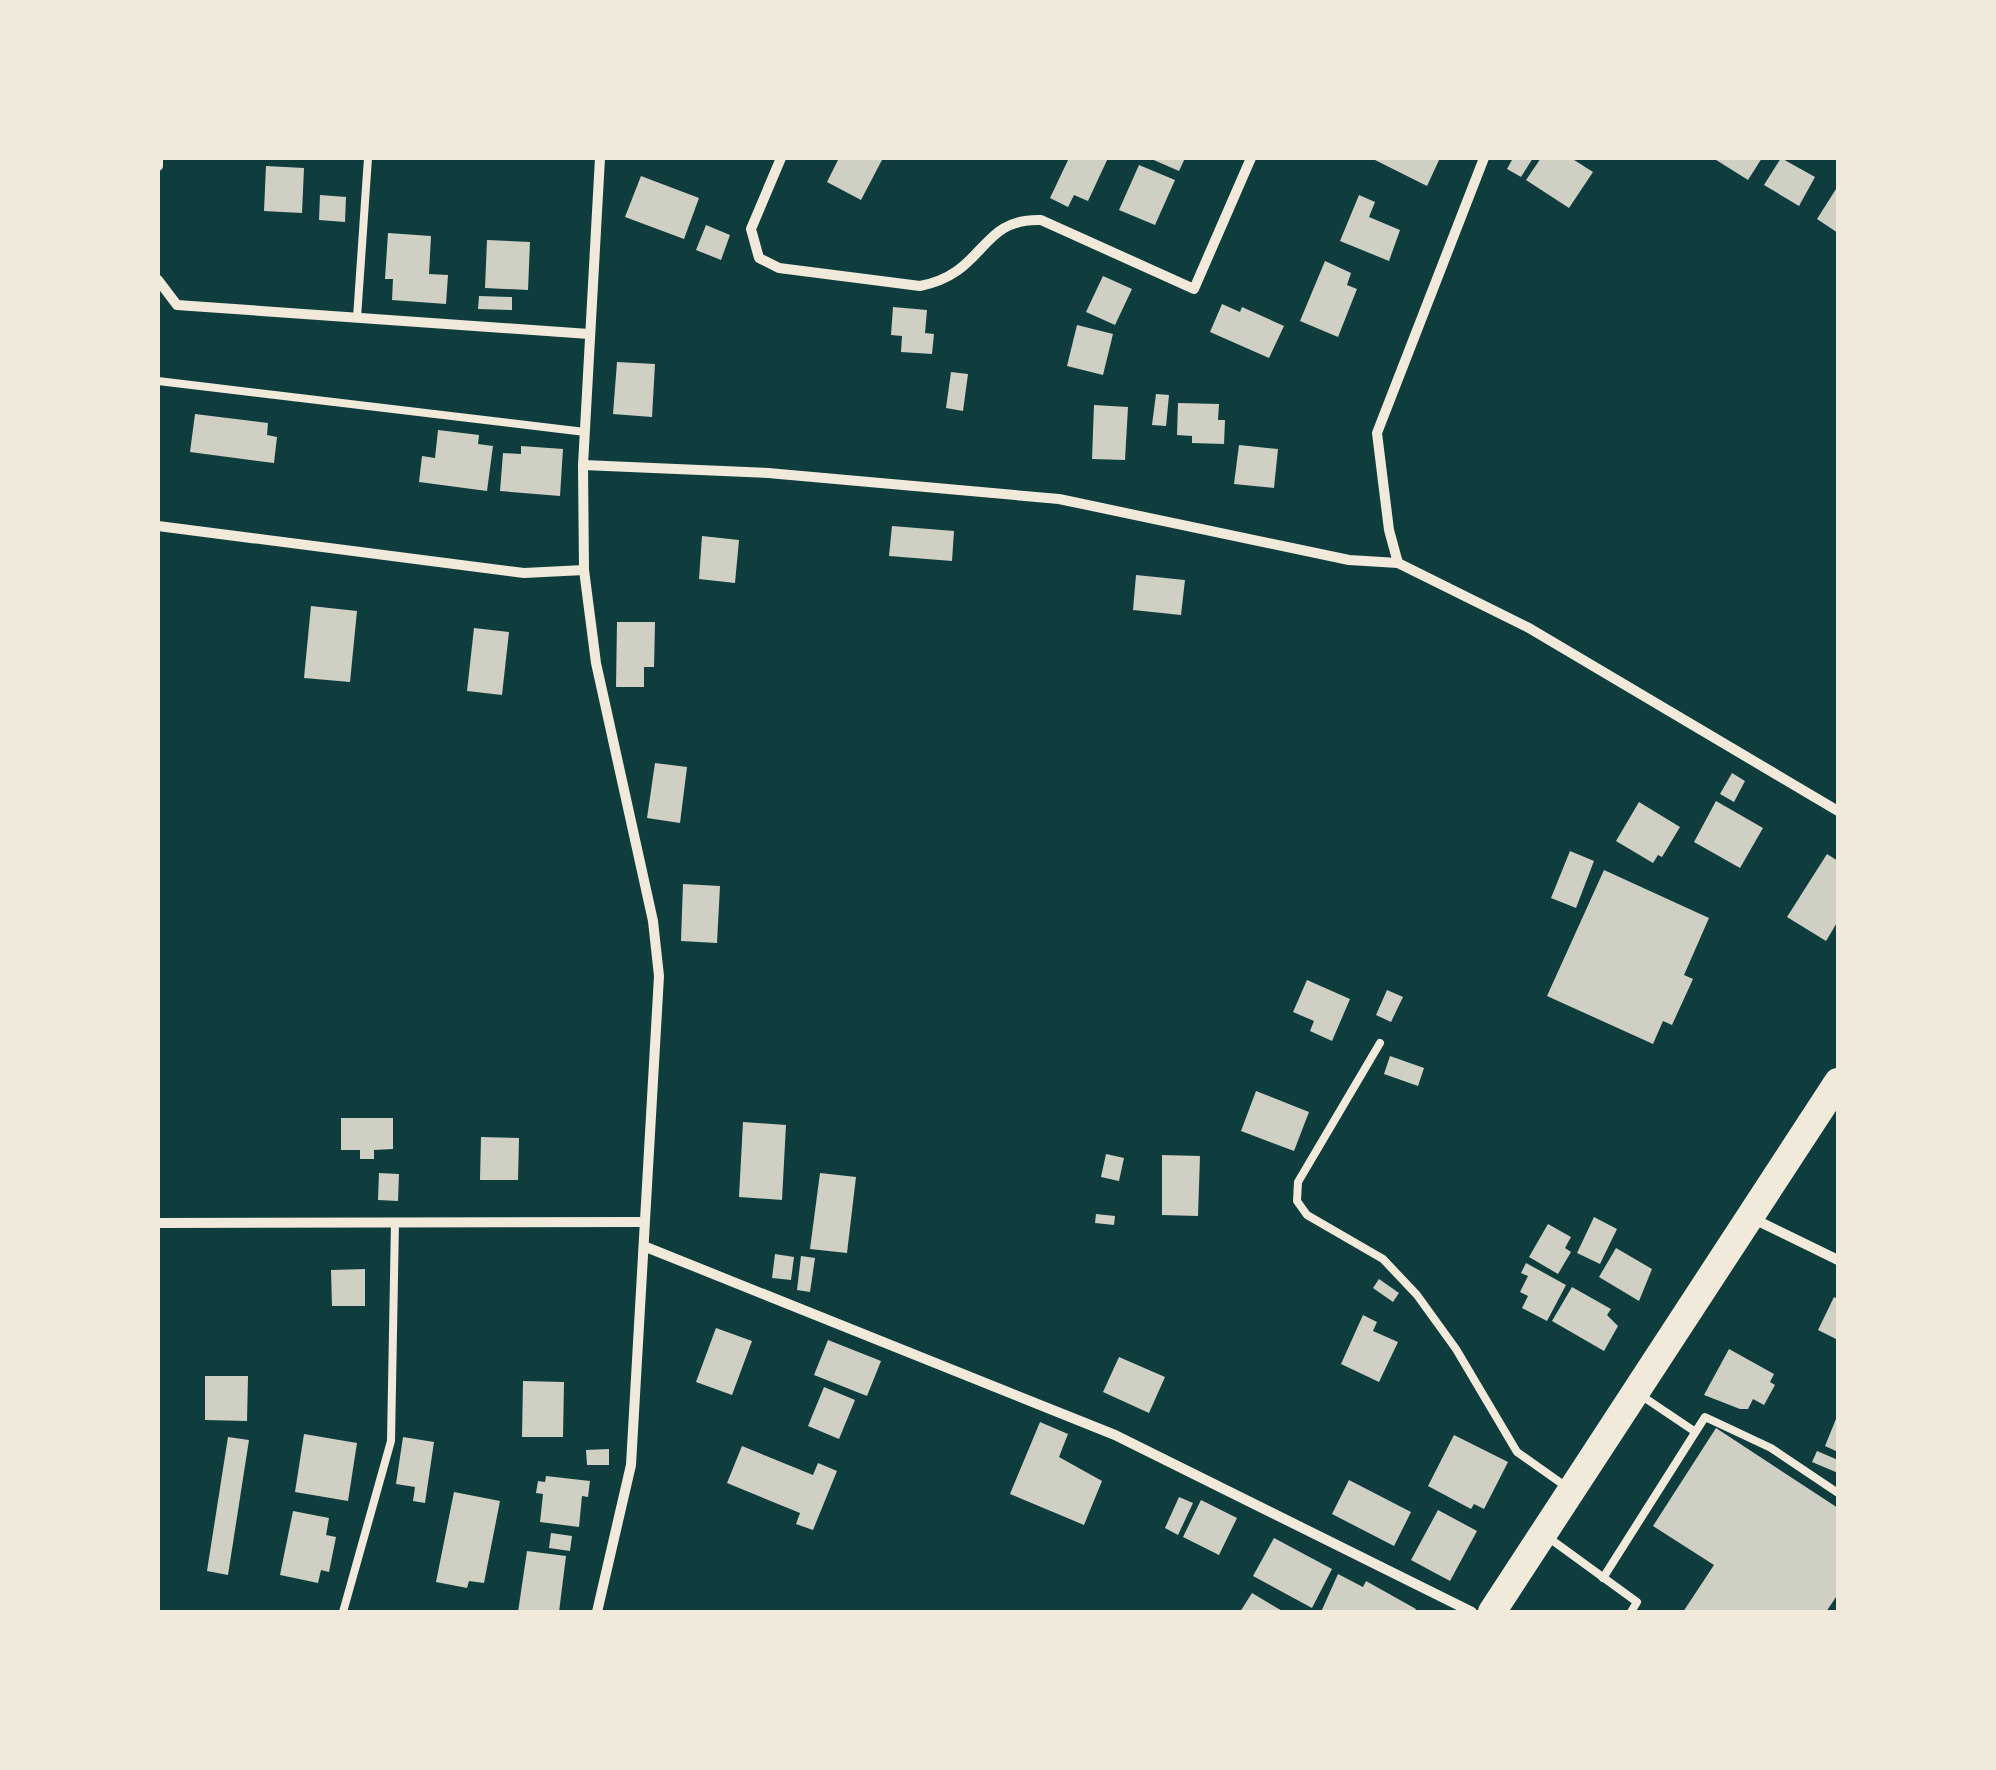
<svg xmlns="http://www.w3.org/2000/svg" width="1996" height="1770" font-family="'Space Grotesk',sans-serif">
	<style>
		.building { fill: #cfcfc3 }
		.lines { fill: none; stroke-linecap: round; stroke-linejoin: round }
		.service { stroke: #f1e9da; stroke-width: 8 }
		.minor { stroke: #f1e9da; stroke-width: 10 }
		.trunk { stroke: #f1e9da; stroke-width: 28 }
	</style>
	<rect width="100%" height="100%" fill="#0f3d3e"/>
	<g class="building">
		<path d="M839,158H883L861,200L827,182Z"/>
		<path d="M1069,158H1108L1088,201L1074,195L1068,207L1050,198Z"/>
		<path d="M1149,158H1185L1179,171Z"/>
		<path d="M1371,158H1440L1427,186Z"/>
		<path d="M1513,158H1533L1521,177L1507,169Z"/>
		<path d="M1541,158H1571L1593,172L1569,208L1526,180Z"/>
		<path d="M1713,158H1762L1748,180Z"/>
		<path d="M1781,158L1815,177L1799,206L1764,185Z"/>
		<path d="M1139,165L1175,180L1155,225L1119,210Z"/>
		<path d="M266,166L304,168L302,213L264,211Z"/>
		<path d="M641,176L699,198L684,239L625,217Z"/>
		<path d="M1836,189L1838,190V233L1817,219Z"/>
		<path d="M320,195L346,197L345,222L319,220Z"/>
		<path d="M1359,195L1375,202L1369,217L1400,230L1389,261L1340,241Z"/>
		<path d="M706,225L730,235L721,260L696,250Z"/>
		<path d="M388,233L431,236L429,274L448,275L446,304L392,300L393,279H385Z"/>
		<path d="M487,240L530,242L528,290L485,288Z"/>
		<path d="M1325,261L1351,273L1347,285L1357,289L1338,337L1300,321Z"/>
		<path d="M1103,276L1132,289L1115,325L1086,312Z"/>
		<path d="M479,296L512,297V310L478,309Z"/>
		<path d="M1222,304L1240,312L1242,307L1284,326L1269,358L1210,332Z"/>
		<path d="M893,307L927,310L925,333L934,334L932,354L901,352L902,336L891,335Z"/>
		<path d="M1077,325L1113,334L1103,375L1067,366Z"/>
		<path d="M617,362L655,364L652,417L613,414Z"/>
		<path d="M951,372L968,374L963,411L946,408Z"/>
		<path d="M1156,394L1169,395L1166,426L1152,425Z"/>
		<path d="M1178,403L1219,404L1218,420H1225L1224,444L1192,443V436L1177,435Z"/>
		<path d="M1094,405L1128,407L1125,460L1092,459Z"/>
		<path d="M195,414L268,423L267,435L277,437L274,463L190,452Z"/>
		<path d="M438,430L479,435L478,444L493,446L487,491L419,482L422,456L435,458Z"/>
		<path d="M1239,445L1278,449L1274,488L1234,484Z"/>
		<path d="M521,446L563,449L560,496L500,491L503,453L521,454Z"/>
		<path d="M892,526L954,531L952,561L889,556Z"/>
		<path d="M702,536L739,540L735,583L699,579Z"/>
		<path d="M1136,575L1185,580L1181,615L1133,610Z"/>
		<path d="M311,606L357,611L350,682L304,678Z"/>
		<path d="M617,622H655L654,667H644V687H616Z"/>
		<path d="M474,628L509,632L502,695L467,691Z"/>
		<path d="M655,763L687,767L680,823L647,818Z"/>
		<path d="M1732,773L1745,781L1734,802L1720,794Z"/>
		<path d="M1716,801L1763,828L1740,868L1694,842Z"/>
		<path d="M1639,802L1680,827L1662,857L1658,855L1653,863L1616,841Z"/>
		<path d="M1570,851L1594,861L1576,908L1551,898Z"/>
		<path d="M1827,854L1838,861V921L1826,941L1787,917Z"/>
		<path d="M1604,870L1709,918L1684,975L1693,979L1672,1025L1663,1021L1653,1044L1547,996Z"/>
		<path d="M683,884L720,886L717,943L681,941Z"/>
		<path d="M1307,980L1350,999L1332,1041L1310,1031L1314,1021L1293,1012Z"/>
		<path d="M1387,990L1403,997L1391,1022L1376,1015Z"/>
		<path d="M1390,1056L1424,1068L1418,1086L1384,1074Z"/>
		<path d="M1256,1091L1309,1112L1294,1151L1241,1131Z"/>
		<path d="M341,1118H393V1149L374,1150V1159H360V1150H341Z"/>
		<path d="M743,1122L786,1125L782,1200L739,1197Z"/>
		<path d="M481,1137L519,1138L518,1180H480Z"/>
		<path d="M1106,1154L1124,1158L1119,1181L1101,1177Z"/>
		<path d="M1162,1155L1200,1156L1198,1216L1162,1215Z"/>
		<path d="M379,1173L399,1174L398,1201L378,1200Z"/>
		<path d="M820,1173L856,1177L847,1253L810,1249Z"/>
		<path d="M1096,1214L1115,1216L1114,1225L1095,1223Z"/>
		<path d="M1594,1217L1617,1229L1600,1264L1577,1253Z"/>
		<path d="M1548,1224L1571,1237L1565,1248L1571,1252L1558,1274L1529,1257Z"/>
		<path d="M1616,1248L1652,1269L1639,1301L1599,1277Z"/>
		<path d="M775,1254L794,1257L791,1280L772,1278Z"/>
		<path d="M801,1256L815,1258L810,1292L797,1290Z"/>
		<path d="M1526,1263L1566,1285L1547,1321L1522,1308L1528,1296L1520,1292L1528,1276L1521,1273Z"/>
		<path d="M365,1269V1306H332L331,1270Z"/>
		<path d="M1379,1279L1399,1293L1393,1302L1373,1288Z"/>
		<path d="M1572,1287L1611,1309L1607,1315L1618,1326L1604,1351L1552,1321Z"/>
		<path d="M1834,1297L1838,1299V1340L1818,1330Z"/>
		<path d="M1363,1315L1377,1322L1373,1331L1398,1342L1379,1382L1341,1364Z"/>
		<path d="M716,1328L752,1341L732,1395L696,1382Z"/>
		<path d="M828,1340L881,1361L867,1396L814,1375Z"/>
		<path d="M1729,1349L1774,1374L1770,1382L1775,1385L1764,1405L1753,1399L1748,1409H1740L1704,1395Z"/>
		<path d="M1119,1357L1165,1377L1149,1413L1103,1392Z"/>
		<path d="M205,1376H248L247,1421L205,1420Z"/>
		<path d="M523,1381L564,1382L563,1437H522Z"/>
		<path d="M824,1387L855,1400L839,1439L808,1426Z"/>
		<path d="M1838,1414V1452L1825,1446Z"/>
		<path d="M1040,1422L1068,1434L1059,1457L1102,1481L1084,1525L1010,1494Z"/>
		<path d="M1716,1428L1838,1508V1594L1826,1612H1683L1714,1565L1653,1526Z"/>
		<path d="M304,1434L357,1443L348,1501L295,1492Z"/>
		<path d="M1454,1435L1508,1462L1484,1509L1474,1504L1471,1509L1428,1486Z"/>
		<path d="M228,1437L249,1440L228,1575L207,1571Z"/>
		<path d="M403,1437L434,1442L425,1503L413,1501L415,1487L396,1484Z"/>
		<path d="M742,1446L813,1475L818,1463L837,1471L813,1530L796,1524L800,1513L727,1483Z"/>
		<path d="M609,1449V1465H587L586,1450Z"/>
		<path d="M1817,1451L1838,1460V1473L1812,1462Z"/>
		<path d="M546,1476L590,1481L588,1497L582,1496L579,1527L540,1522L543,1494L536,1493L538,1481L545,1482Z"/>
		<path d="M1349,1480L1411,1512L1394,1546L1332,1514Z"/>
		<path d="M454,1492L500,1501L484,1583L469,1581L467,1588L436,1582Z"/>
		<path d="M1179,1497L1193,1503L1178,1535L1165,1528Z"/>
		<path d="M1201,1500L1237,1518L1219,1555L1183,1537Z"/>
		<path d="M1438,1510L1477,1531L1450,1581L1411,1560Z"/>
		<path d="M293,1511L329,1518L326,1535L336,1537L329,1572L321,1570L318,1583L280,1575Z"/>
		<path d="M551,1533L572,1536L570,1551L549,1548Z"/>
		<path d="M1274,1538L1332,1569L1312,1608L1253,1576Z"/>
		<path d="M527,1551L566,1556L559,1612H518Z"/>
		<path d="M1338,1574L1363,1587L1366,1581L1416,1609L1414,1612H1321Z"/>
		<path d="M1252,1593L1284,1612H1240Z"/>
	</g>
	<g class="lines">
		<g class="service">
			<path d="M357,318L368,158"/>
			<path d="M158,381L585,432"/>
			<path d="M1380,1043L1298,1182L1297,1201L1307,1215L1383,1259L1417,1295L1456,1349L1517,1452L1568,1488"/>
			<path d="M1639,1394L1694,1431"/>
			<path d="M1549,1538L1637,1602L1631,1612"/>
			<path d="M1603,1578L1705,1417L1771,1448L1838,1493"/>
			<path d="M343,1612L391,1441L395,1222"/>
		</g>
		<g class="minor">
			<path d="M781,158L751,229L759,258L779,268L920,286C987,273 978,218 1041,220L1194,289L1251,158"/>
			<path d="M158,166V158"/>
			<path d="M158,280L177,305L589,334"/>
			<path d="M583,465L768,473L1059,499L1349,560L1398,563L1529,628L1838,811"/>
			<path d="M158,526L524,573L584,570"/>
			<path d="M1398,563L1389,530L1377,433L1484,158"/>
			<path d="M1754,1219L1838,1260"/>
			<path d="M158,1223L642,1222"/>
			<path d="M646,1247L1115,1435L1472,1612"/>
			<path d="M597,1612L631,1465L659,976L653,921L596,663L584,570L583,465L600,158"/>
		</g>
		<path class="trunk" d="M1492,1612L1838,1082"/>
	</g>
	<rect width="1996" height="1770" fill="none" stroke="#f1e9da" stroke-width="320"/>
</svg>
